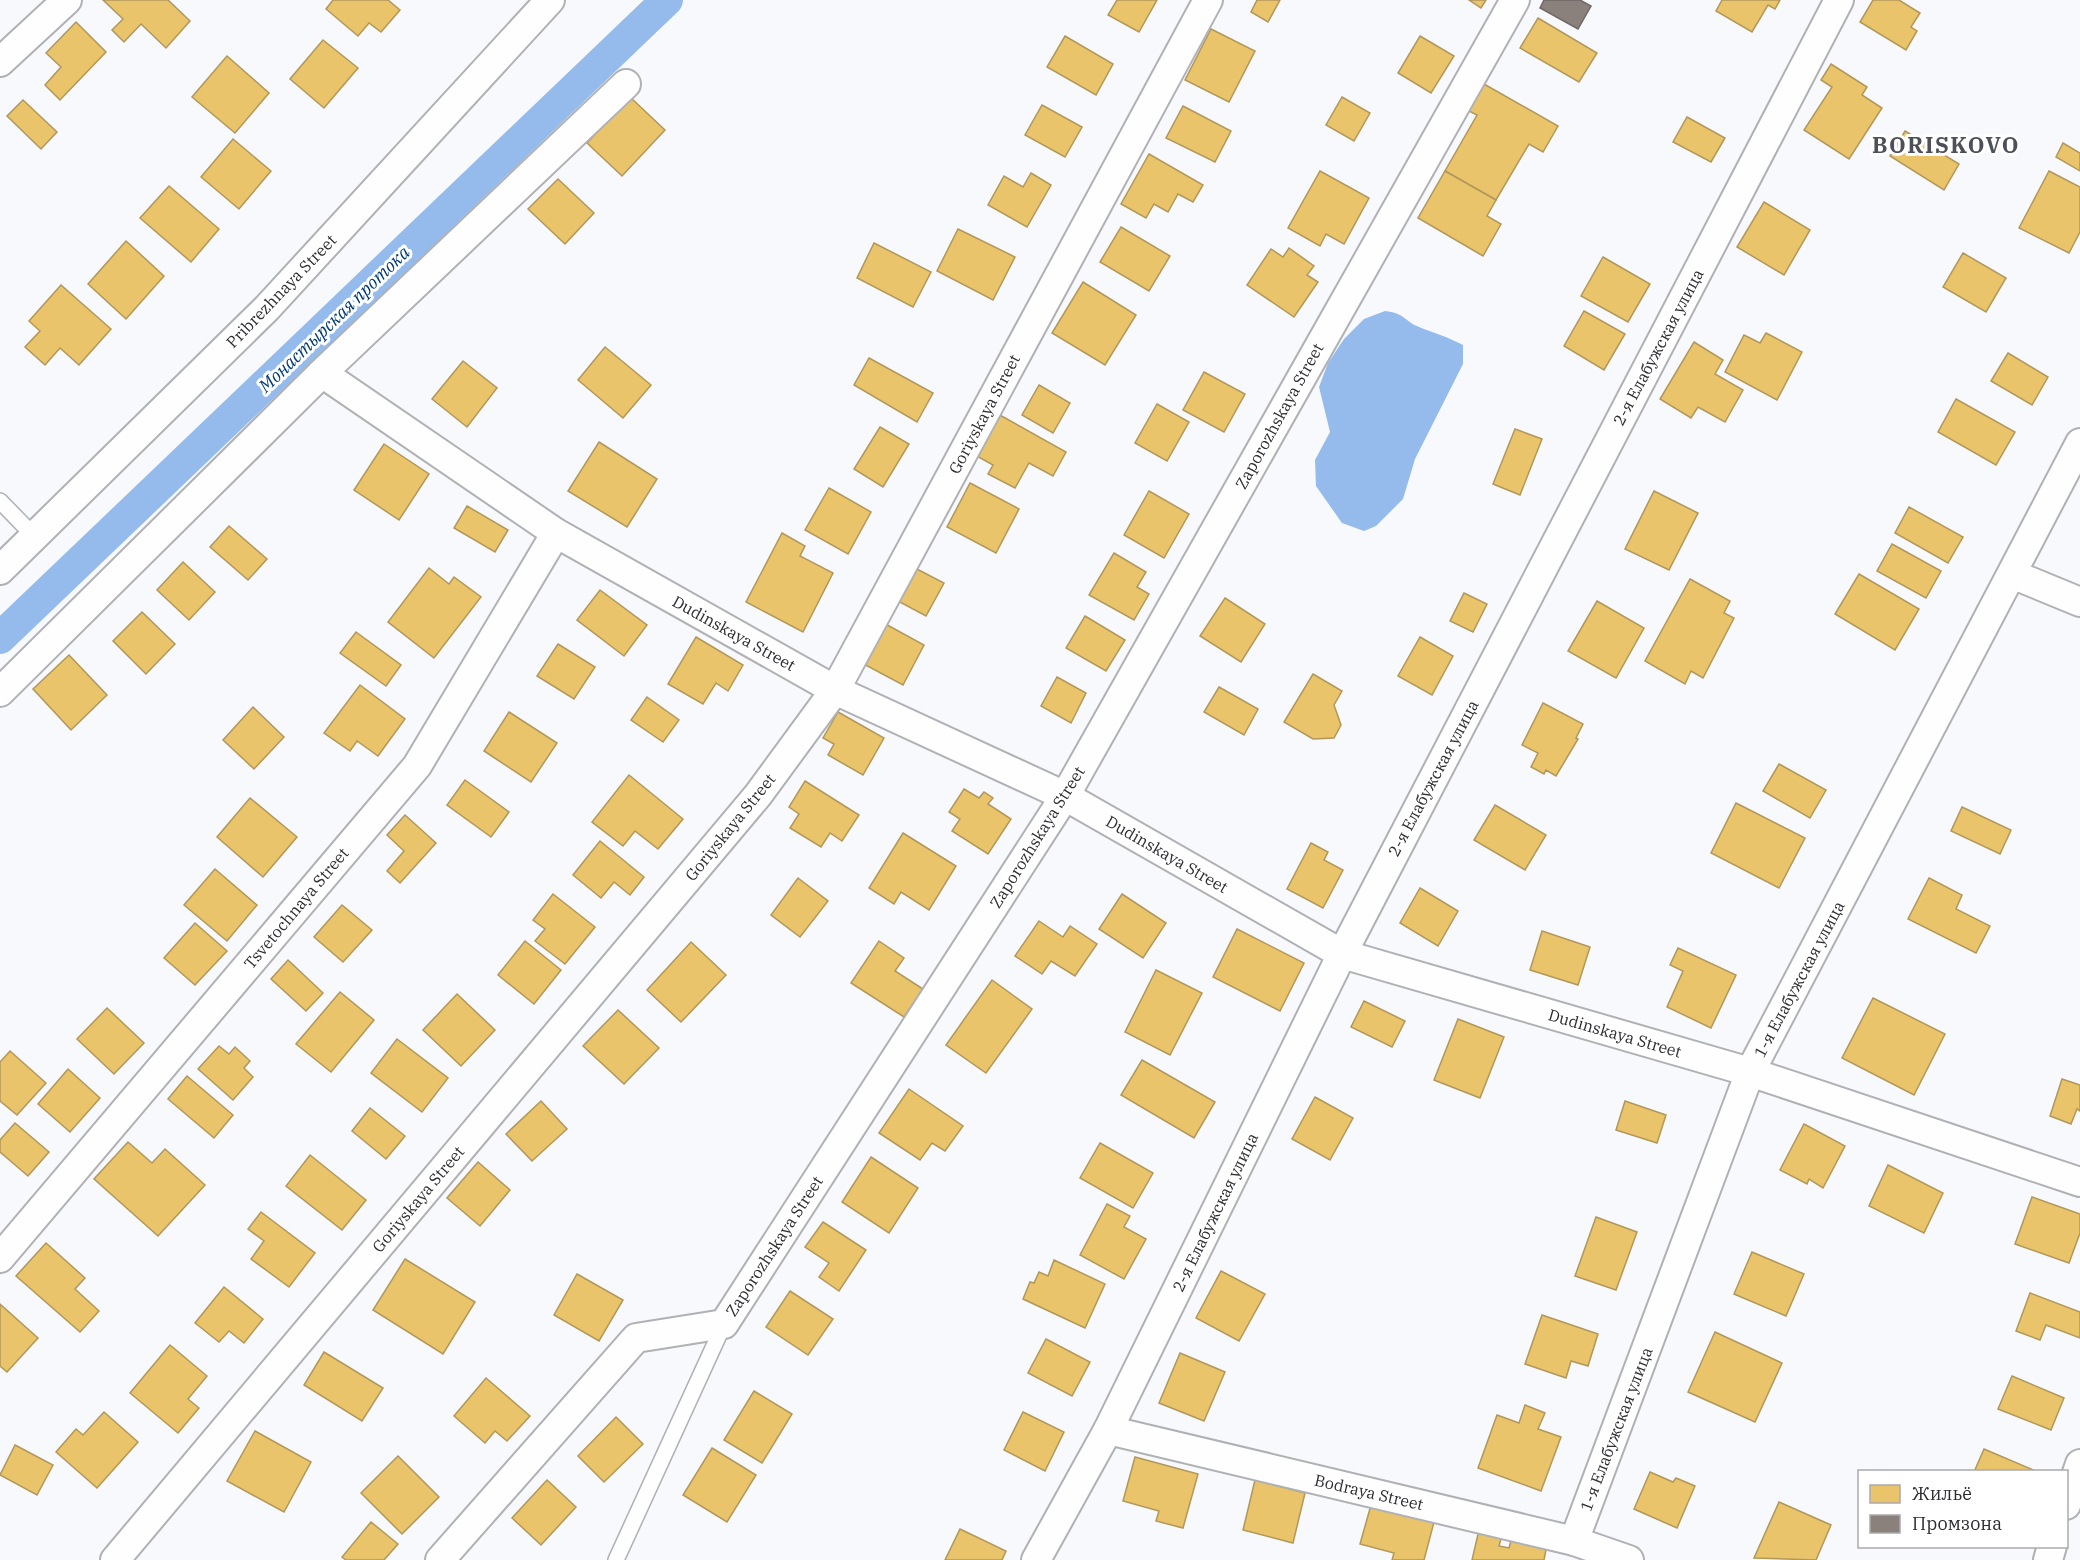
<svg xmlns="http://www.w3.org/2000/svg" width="2080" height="1560" font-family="'IBM Plex Serif',serif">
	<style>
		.water { fill: #94bbec }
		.homes { fill: #e9c46a; stroke: #b19759; stroke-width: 1.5 }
		.industry { fill: #8a817c; stroke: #6e6866; stroke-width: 1.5 }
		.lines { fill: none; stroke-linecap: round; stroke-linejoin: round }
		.canal { stroke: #94bbec; stroke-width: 32 }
		.service-casing { stroke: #b0b1b4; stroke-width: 18 }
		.minor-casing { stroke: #b0b1b4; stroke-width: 32 }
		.service { stroke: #fefeff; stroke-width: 15 }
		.minor { stroke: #fefeff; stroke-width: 28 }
		.labels { text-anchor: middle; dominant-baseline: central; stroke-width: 6; stroke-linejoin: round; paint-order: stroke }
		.street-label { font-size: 16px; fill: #2d2d32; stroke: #fff }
		.water-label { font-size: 18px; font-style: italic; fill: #003b77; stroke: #fff }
		.district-label { font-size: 22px; font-weight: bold; letter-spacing: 1.5px; fill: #4e5059; stroke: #fff }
	</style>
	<rect width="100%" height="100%" fill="#f8f9fd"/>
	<path class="water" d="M1385,311C1405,313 1404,321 1419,327C1434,333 1448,337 1463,345V364L1415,459L1403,499L1376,526L1364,531L1342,523L1316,486L1315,460L1330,432L1319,387L1328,363L1344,339L1364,319Z"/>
	<g class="homes">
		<path d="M103,0H168L190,21L166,48L141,24L124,42L112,30L123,19Z"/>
		<path d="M333,0H388L400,10L381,32L369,23L358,36L326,9Z"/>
		<path d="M1117,0H1157L1139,32L1108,15Z"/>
		<path d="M1257,0H1280L1268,22L1251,12Z"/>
		<path d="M1469,0H1486L1481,8Z"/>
		<path d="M1722,0H1780L1775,9L1768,5L1752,32L1716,11Z"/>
		<path d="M1873,0H1899L1920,13L1911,27L1917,31L1906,50L1860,22Z"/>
		<path d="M1538,18L1597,53L1579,82L1520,48Z"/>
		<path d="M76,22L106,52L60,100L45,85L61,67L46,53Z"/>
		<path d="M1211,29L1255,51L1229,102L1185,80Z"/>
		<path d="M1065,36L1113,64L1096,95L1047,67Z"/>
		<path d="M1420,36L1454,56L1431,93L1398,73Z"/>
		<path d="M323,40L358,68L324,108L290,79Z"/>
		<path d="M227,56L269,93L235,133L192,97Z"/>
		<path d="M1831,64L1867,87L1862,95L1882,108L1849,159L1804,130L1832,87L1821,80Z"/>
		<path d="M1484,84L1558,126L1543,152L1529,144L1496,200L1445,171L1477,115L1469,111Z"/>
		<path d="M630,97L665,130L622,176L587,143Z"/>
		<path d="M1342,97L1370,113L1354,141L1326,125Z"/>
		<path d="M23,100L57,132L41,149L7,116Z"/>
		<path d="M1042,105L1082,127L1065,157L1025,135Z"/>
		<path d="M1183,106L1231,131L1215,162L1166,138Z"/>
		<path d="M1687,117L1725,138L1711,162L1673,142Z"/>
		<path d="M1905,131L1959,164L1944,190L1890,156Z"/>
		<path d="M233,139L271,171L239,209L201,177Z"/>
		<path d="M2063,143L2080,153V171L2056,157Z"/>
		<path d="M1149,154L1203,185L1193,202L1178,194L1168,212L1154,204L1146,218L1121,204Z"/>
		<path d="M1320,171L1369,198L1344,244L1326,234L1320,246L1288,228Z"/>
		<path d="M1445,171L1496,200L1487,216L1501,224L1483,256L1418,218Z"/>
		<path d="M2049,171L2080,187V232L2069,253L2019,228Z"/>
		<path d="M1031,173L1051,185L1027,227L988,205L1004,176L1023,187Z"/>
		<path d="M558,179L594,213L565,244L528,209Z"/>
		<path d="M169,186L219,229L191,262L140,218Z"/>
		<path d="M1764,202L1810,230L1784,275L1737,247Z"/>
		<path d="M1121,227L1170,256L1149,291L1100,262Z"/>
		<path d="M958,229L1015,257L993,300L937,271Z"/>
		<path d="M126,241L164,276L126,319L88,284Z"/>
		<path d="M874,243L931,272L913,307L857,278Z"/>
		<path d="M1289,248L1314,266L1307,275L1318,282L1294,317L1247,285L1271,249L1283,257Z"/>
		<path d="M1963,253L2006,278L1986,312L1943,287Z"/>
		<path d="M1603,257L1650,284L1628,322L1581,296Z"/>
		<path d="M1083,282L1136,315L1105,365L1052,333Z"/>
		<path d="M61,285L111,329L79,365L60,348L45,365L25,347L40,331L29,321Z"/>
		<path d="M1584,311L1625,334L1604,370L1564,346Z"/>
		<path d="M1766,333L1802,352L1777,400L1725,372L1744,335L1760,343Z"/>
		<path d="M1694,342L1723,360L1715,374L1743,390L1725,422L1698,407L1691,418L1660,399Z"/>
		<path d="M605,347L651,385L623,418L578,380Z"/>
		<path d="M2008,353L2048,377L2032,405L1991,381Z"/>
		<path d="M869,358L933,393L917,422L854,385Z"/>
		<path d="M463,361L497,388L467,427L432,399Z"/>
		<path d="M1204,372L1245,394L1224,432L1183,410Z"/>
		<path d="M1039,385L1070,403L1053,433L1022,415Z"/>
		<path d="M1956,399L2015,432L1996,465L1938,432Z"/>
		<path d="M1157,404L1189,422L1167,461L1135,443Z"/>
		<path d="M998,414L1066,452L1053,476L1029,463L1015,488L988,474L993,465L975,455Z"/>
		<path d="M880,427L909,444L883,487L854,469Z"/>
		<path d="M1515,429L1542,439L1520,495L1493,484Z"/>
		<path d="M599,442L657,479L627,527L568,491Z"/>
		<path d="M384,444L429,474L399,520L354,490Z"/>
		<path d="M970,483L1019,509L996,553L947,527Z"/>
		<path d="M829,488L871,512L848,554L805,530Z"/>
		<path d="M1149,491L1189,514L1164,558L1124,535Z"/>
		<path d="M1654,491L1698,513L1669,570L1625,549Z"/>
		<path d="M467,506L508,530L495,552L454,528Z"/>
		<path d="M1909,507L1963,537L1948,563L1895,533Z"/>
		<path d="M229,526L267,559L248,580L210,547Z"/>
		<path d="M782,533L805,546L800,556L833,573L803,632L746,602Z"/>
		<path d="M1892,544L1941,571L1926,598L1877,571Z"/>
		<path d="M1114,553L1146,572L1137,587L1149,594L1134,620L1089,595Z"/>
		<path d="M183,562L215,592L189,620L157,590Z"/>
		<path d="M913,567L944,583L926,616L896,600Z"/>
		<path d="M429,568L449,584L454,577L481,597L434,658L388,622Z"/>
		<path d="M1859,574L1919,609L1895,650L1835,614Z"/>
		<path d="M1690,579L1730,601L1724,613L1734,618L1703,678L1691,671L1685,684L1645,661Z"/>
		<path d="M600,590L647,625L624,656L577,620Z"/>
		<path d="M1464,593L1487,604L1473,632L1450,621Z"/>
		<path d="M1225,598L1265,624L1241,662L1200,636Z"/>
		<path d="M1597,601L1644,628L1616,678L1568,651Z"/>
		<path d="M142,612L175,644L146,674L113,641Z"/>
		<path d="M1085,616L1125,640L1106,671L1066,648Z"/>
		<path d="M880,621L924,645L903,685L858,661Z"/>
		<path d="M356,632L401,665L386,686L340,653Z"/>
		<path d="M696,637L743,665L728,691L716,683L703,704L668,684Z"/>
		<path d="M1420,637L1453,656L1432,695L1398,676Z"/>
		<path d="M558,644L595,667L574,699L537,676Z"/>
		<path d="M69,655L107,695L71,730L33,689Z"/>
		<path d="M1313,674L1342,691L1334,705L1341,725L1334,738L1313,739L1284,722Z"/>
		<path d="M1057,677L1086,693L1071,723L1041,706Z"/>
		<path d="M360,685L405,719L378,756L357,741L350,751L324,733Z"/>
		<path d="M1219,687L1258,709L1244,735L1204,712Z"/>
		<path d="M647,697L679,720L663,742L631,720Z"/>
		<path d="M1543,703L1583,724L1576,738L1578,739L1556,776L1546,770L1544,774L1531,767L1538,753L1522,745Z"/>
		<path d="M253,707L284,737L254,769L223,740Z"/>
		<path d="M509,712L557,743L531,782L484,751Z"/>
		<path d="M838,712L884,738L863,775L828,755L834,744L823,738Z"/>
		<path d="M1779,764L1826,790L1810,818L1763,791Z"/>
		<path d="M629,775L683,819L658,849L635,831L623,846L592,822Z"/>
		<path d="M465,780L509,812L491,837L447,805Z"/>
		<path d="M805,781L859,815L842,841L830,833L821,847L790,828L799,814L789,807Z"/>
		<path d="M964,789L979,798L984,792L993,798L988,804L1011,819L988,854L952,831L960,819L949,812Z"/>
		<path d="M250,798L297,837L263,877L217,837Z"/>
		<path d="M1736,803L1805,838L1779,888L1711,853Z"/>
		<path d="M1495,805L1546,835L1525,870L1474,840Z"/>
		<path d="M1962,807L2011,830L2000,854L1951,831Z"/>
		<path d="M405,815L436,843L400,883L387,871L404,851L387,835Z"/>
		<path d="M903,833L956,866L929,910L901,892L894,904L869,888Z"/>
		<path d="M600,841L644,877L630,895L614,882L601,898L573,875Z"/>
		<path d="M1311,843L1328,852L1324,860L1343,870L1323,908L1287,889Z"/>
		<path d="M215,869L257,905L227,941L184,905Z"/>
		<path d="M798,878L828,901L800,937L771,915Z"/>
		<path d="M1929,878L1962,895L1956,909L1990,926L1976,953L1908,919Z"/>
		<path d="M1420,888L1458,911L1438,946L1400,923Z"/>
		<path d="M553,894L595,927L565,964L535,941L545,929L533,920Z"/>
		<path d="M1122,894L1166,923L1143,958L1099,929Z"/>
		<path d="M342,905L372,930L343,962L314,937Z"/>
		<path d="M1039,921L1063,937L1070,926L1097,944L1075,976L1051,961L1042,974L1015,956Z"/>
		<path d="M195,923L227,951L195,985L164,958Z"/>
		<path d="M1237,929L1304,963L1280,1011L1213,977Z"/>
		<path d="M1542,931L1590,947L1578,985L1530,970Z"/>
		<path d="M525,941L561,970L534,1004L498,975Z"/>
		<path d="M879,941L904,958L895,971L923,989L904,1017L851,983Z"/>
		<path d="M691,942L726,975L681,1022L647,990Z"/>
		<path d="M1678,948L1736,975L1711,1028L1667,1007L1683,971L1670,965Z"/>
		<path d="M288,960L323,993L306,1011L271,979Z"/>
		<path d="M1156,970L1202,993L1170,1055L1125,1032Z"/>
		<path d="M992,980L1032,1009L986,1073L946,1045Z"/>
		<path d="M340,992L374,1020L331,1072L296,1044Z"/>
		<path d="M457,994L495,1030L461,1066L423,1030Z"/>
		<path d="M1873,998L1945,1034L1914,1095L1842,1058Z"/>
		<path d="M1364,1001L1405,1021L1392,1047L1351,1027Z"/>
		<path d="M107,1008L144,1043L114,1074L77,1039Z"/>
		<path d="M618,1010L659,1048L624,1084L583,1046Z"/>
		<path d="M1458,1019L1504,1037L1480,1098L1434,1080Z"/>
		<path d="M397,1039L448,1078L422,1112L371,1073Z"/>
		<path d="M219,1046L229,1054L235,1047L250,1061L244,1068L253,1077L233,1100L198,1069Z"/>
		<path d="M10,1051L46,1083L17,1115L0,1101V1062Z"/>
		<path d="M1142,1060L1215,1102L1194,1138L1121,1095Z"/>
		<path d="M68,1069L100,1098L70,1132L38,1104Z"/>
		<path d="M187,1076L233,1115L214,1138L168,1099Z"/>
		<path d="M2062,1079L2080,1085V1111L2077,1109L2071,1124L2050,1116Z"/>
		<path d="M909,1089L963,1126L945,1151L932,1143L920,1160L879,1133Z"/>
		<path d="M1315,1097L1353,1118L1330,1160L1292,1139Z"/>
		<path d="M541,1101L567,1129L532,1161L506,1134Z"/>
		<path d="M1625,1101L1666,1115L1657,1143L1616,1130Z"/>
		<path d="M370,1108L405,1136L386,1159L352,1131Z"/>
		<path d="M15,1123L49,1152L28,1176L0,1152V1140Z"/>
		<path d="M1804,1124L1845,1146L1823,1188L1809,1179L1807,1184L1780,1170Z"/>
		<path d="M128,1142L152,1163L165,1149L205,1185L158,1236L94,1179Z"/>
		<path d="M1100,1143L1153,1173L1133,1208L1080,1178Z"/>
		<path d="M310,1155L366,1200L342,1230L286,1186Z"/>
		<path d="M871,1157L918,1188L889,1233L842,1202Z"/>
		<path d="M478,1162L510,1190L480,1226L447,1198Z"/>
		<path d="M1888,1165L1943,1193L1924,1233L1869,1206Z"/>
		<path d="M2032,1197L2080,1214V1233L2069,1263L2015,1244Z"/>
		<path d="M1107,1204L1130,1216L1124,1227L1146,1239L1124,1279L1080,1255Z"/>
		<path d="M261,1212L315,1253L289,1287L251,1259L264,1241L248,1229Z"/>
		<path d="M1596,1217L1637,1232L1616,1290L1575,1276Z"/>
		<path d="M823,1222L866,1250L839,1291L819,1277L829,1263L805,1247Z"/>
		<path d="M46,1243L85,1278L75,1289L99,1311L80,1332L16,1276Z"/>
		<path d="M1752,1252L1804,1274L1786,1316L1734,1294Z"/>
		<path d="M405,1259L475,1302L443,1354L373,1310Z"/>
		<path d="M1054,1260L1105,1284L1085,1328L1023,1299L1030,1282L1034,1283L1039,1272L1048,1276Z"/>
		<path d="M1221,1271L1265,1294L1239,1341L1196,1318Z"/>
		<path d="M577,1274L623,1300L599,1341L554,1315Z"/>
		<path d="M224,1287L263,1319L244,1343L229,1331L219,1342L195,1323Z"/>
		<path d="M790,1291L833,1319L808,1355L766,1327Z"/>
		<path d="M2030,1293L2080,1312V1338L2046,1325L2040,1340L2016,1331Z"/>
		<path d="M0,1304L38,1338L7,1372L0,1366Z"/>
		<path d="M1542,1315L1598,1334L1588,1366L1571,1361L1566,1378L1525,1364Z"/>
		<path d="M1715,1332L1782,1363L1755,1422L1688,1392Z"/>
		<path d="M1046,1339L1090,1362L1072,1396L1028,1373Z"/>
		<path d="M170,1345L207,1376L188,1399L199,1408L178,1433L130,1393Z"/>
		<path d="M324,1352L383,1388L362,1421L304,1385Z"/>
		<path d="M1180,1353L1225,1372L1204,1421L1159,1403Z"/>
		<path d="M2012,1376L2064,1398L2051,1430L1998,1409Z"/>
		<path d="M486,1378L530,1416L507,1441L495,1431L485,1443L454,1416Z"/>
		<path d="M754,1391L792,1414L762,1463L724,1440Z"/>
		<path d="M1525,1405L1545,1413L1538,1429L1561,1437L1541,1491L1478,1468L1497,1415L1519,1423Z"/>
		<path d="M104,1412L138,1442L97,1488L56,1452L76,1429L83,1435Z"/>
		<path d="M1023,1412L1064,1432L1045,1471L1004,1450Z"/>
		<path d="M616,1417L643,1444L604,1482L578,1456Z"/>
		<path d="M255,1431L311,1462L284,1512L227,1481Z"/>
		<path d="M15,1445L53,1465L37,1495L0,1475Z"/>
		<path d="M712,1448L756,1475L727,1522L683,1495Z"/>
		<path d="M1984,1449L2038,1472H1974Z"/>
		<path d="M398,1456L439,1497L402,1534L361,1493Z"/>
		<path d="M1135,1457L1198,1474L1183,1528L1156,1521L1159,1511L1123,1501Z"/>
		<path d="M1650,1472L1673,1482L1676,1478L1695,1486L1677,1528L1634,1509Z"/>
		<path d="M547,1480L576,1507L541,1545L512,1518Z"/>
		<path d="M1255,1480L1305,1493L1293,1543L1243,1530Z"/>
		<path d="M1779,1502L1831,1525L1816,1560L1754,1558Z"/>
		<path d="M1371,1505L1434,1522L1424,1560H1392L1394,1553L1360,1544Z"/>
		<path d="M371,1522L398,1544L384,1560H346L342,1557Z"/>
		<path d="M960,1529L1006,1551L1002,1560H945Z"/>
		<path d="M1479,1530L1502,1535L1499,1546L1509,1548L1512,1537L1547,1545L1544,1560H1472Z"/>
	</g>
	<path class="industry" d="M1544,0H1580L1591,6L1578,29L1540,8Z"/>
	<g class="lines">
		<path class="canal" d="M0,638L667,0"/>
		<g class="service-casing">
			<g id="service">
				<path d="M0,501L35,537"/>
				<path d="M616,1560L724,1324"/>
			</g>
		</g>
		<g class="minor-casing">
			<g id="minor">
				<path d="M0,62L67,0"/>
				<path d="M322,373L556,533L835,690L1065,796L1342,954L1750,1072L2080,1182"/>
				<path d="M0,570L267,308L550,0"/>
				<path d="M2012,574L2080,602"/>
				<path d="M0,692L322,373L626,84"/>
				<path d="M0,1258L417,766L556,533"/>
				<path d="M1108,1430L1574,1541L1629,1560"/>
				<path d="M2066,1505L2080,1464"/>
				<path d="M1574,1541L1750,1072L2080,443"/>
				<path d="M115,1560L758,795L835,690L1208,0"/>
				<path d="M440,1560L636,1338L724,1324L1065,796L1515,0"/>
				<path d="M1036,1560L1108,1430L1342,954L1839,0"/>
				<path d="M2048,1560L2052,1546"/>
			</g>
		</g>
		<use href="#service" class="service"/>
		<use href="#minor" class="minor"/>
	</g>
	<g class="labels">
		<g class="street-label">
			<text transform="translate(281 291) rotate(-46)">Pribrezhnaya Street</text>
			<text transform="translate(1658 347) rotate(-62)">2-я Елабужская улица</text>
			<text transform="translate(984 414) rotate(-62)">Goriyskaya Street</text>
			<text transform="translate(1279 416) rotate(-61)">Zaporozhskaya Street</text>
			<text transform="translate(734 633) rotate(29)">Dudinskaya Street</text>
			<text transform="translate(1433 778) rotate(-62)">2-я Елабужская улица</text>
			<text transform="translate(730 827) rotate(-51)">Goriyskaya Street</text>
			<text transform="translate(1037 837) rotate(-58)">Zaporozhskaya Street</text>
			<text transform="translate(1167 854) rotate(30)">Dudinskaya Street</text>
			<text transform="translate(296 908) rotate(-50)">Tsvetochnaya Street</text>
			<text transform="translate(1799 979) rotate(-62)">1-я Елабужская улица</text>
			<text transform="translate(1615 1033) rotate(16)">Dudinskaya Street</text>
			<text transform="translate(418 1199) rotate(-50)">Goriyskaya Street</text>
			<text transform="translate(1215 1212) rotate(-64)">2-я Елабужская улица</text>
			<text transform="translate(774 1246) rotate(-57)">Zaporozhskaya Street</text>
			<text transform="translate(1616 1429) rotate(-69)">1-я Елабужская улица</text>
			<text transform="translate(1369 1492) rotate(13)">Bodraya Street</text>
		</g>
		<g class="water-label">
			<text transform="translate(334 319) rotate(-44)">Монастырская протока</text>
		</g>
		<g class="district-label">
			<text x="1946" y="144">BORISKOVO</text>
		</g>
	</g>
	<rect x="1858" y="1470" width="210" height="78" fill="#ffffff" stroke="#ababad" stroke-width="1.5"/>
	<rect x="1870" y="1485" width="30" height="18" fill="#e9c46a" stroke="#ababad" stroke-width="1.5"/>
	<text x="1912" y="1500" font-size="18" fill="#2d2d32">Жильё</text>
	<rect x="1870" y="1515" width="30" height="18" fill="#8a817c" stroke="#ababad" stroke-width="1.5"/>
	<text x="1912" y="1530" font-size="18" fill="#2d2d32">Промзона</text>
</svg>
